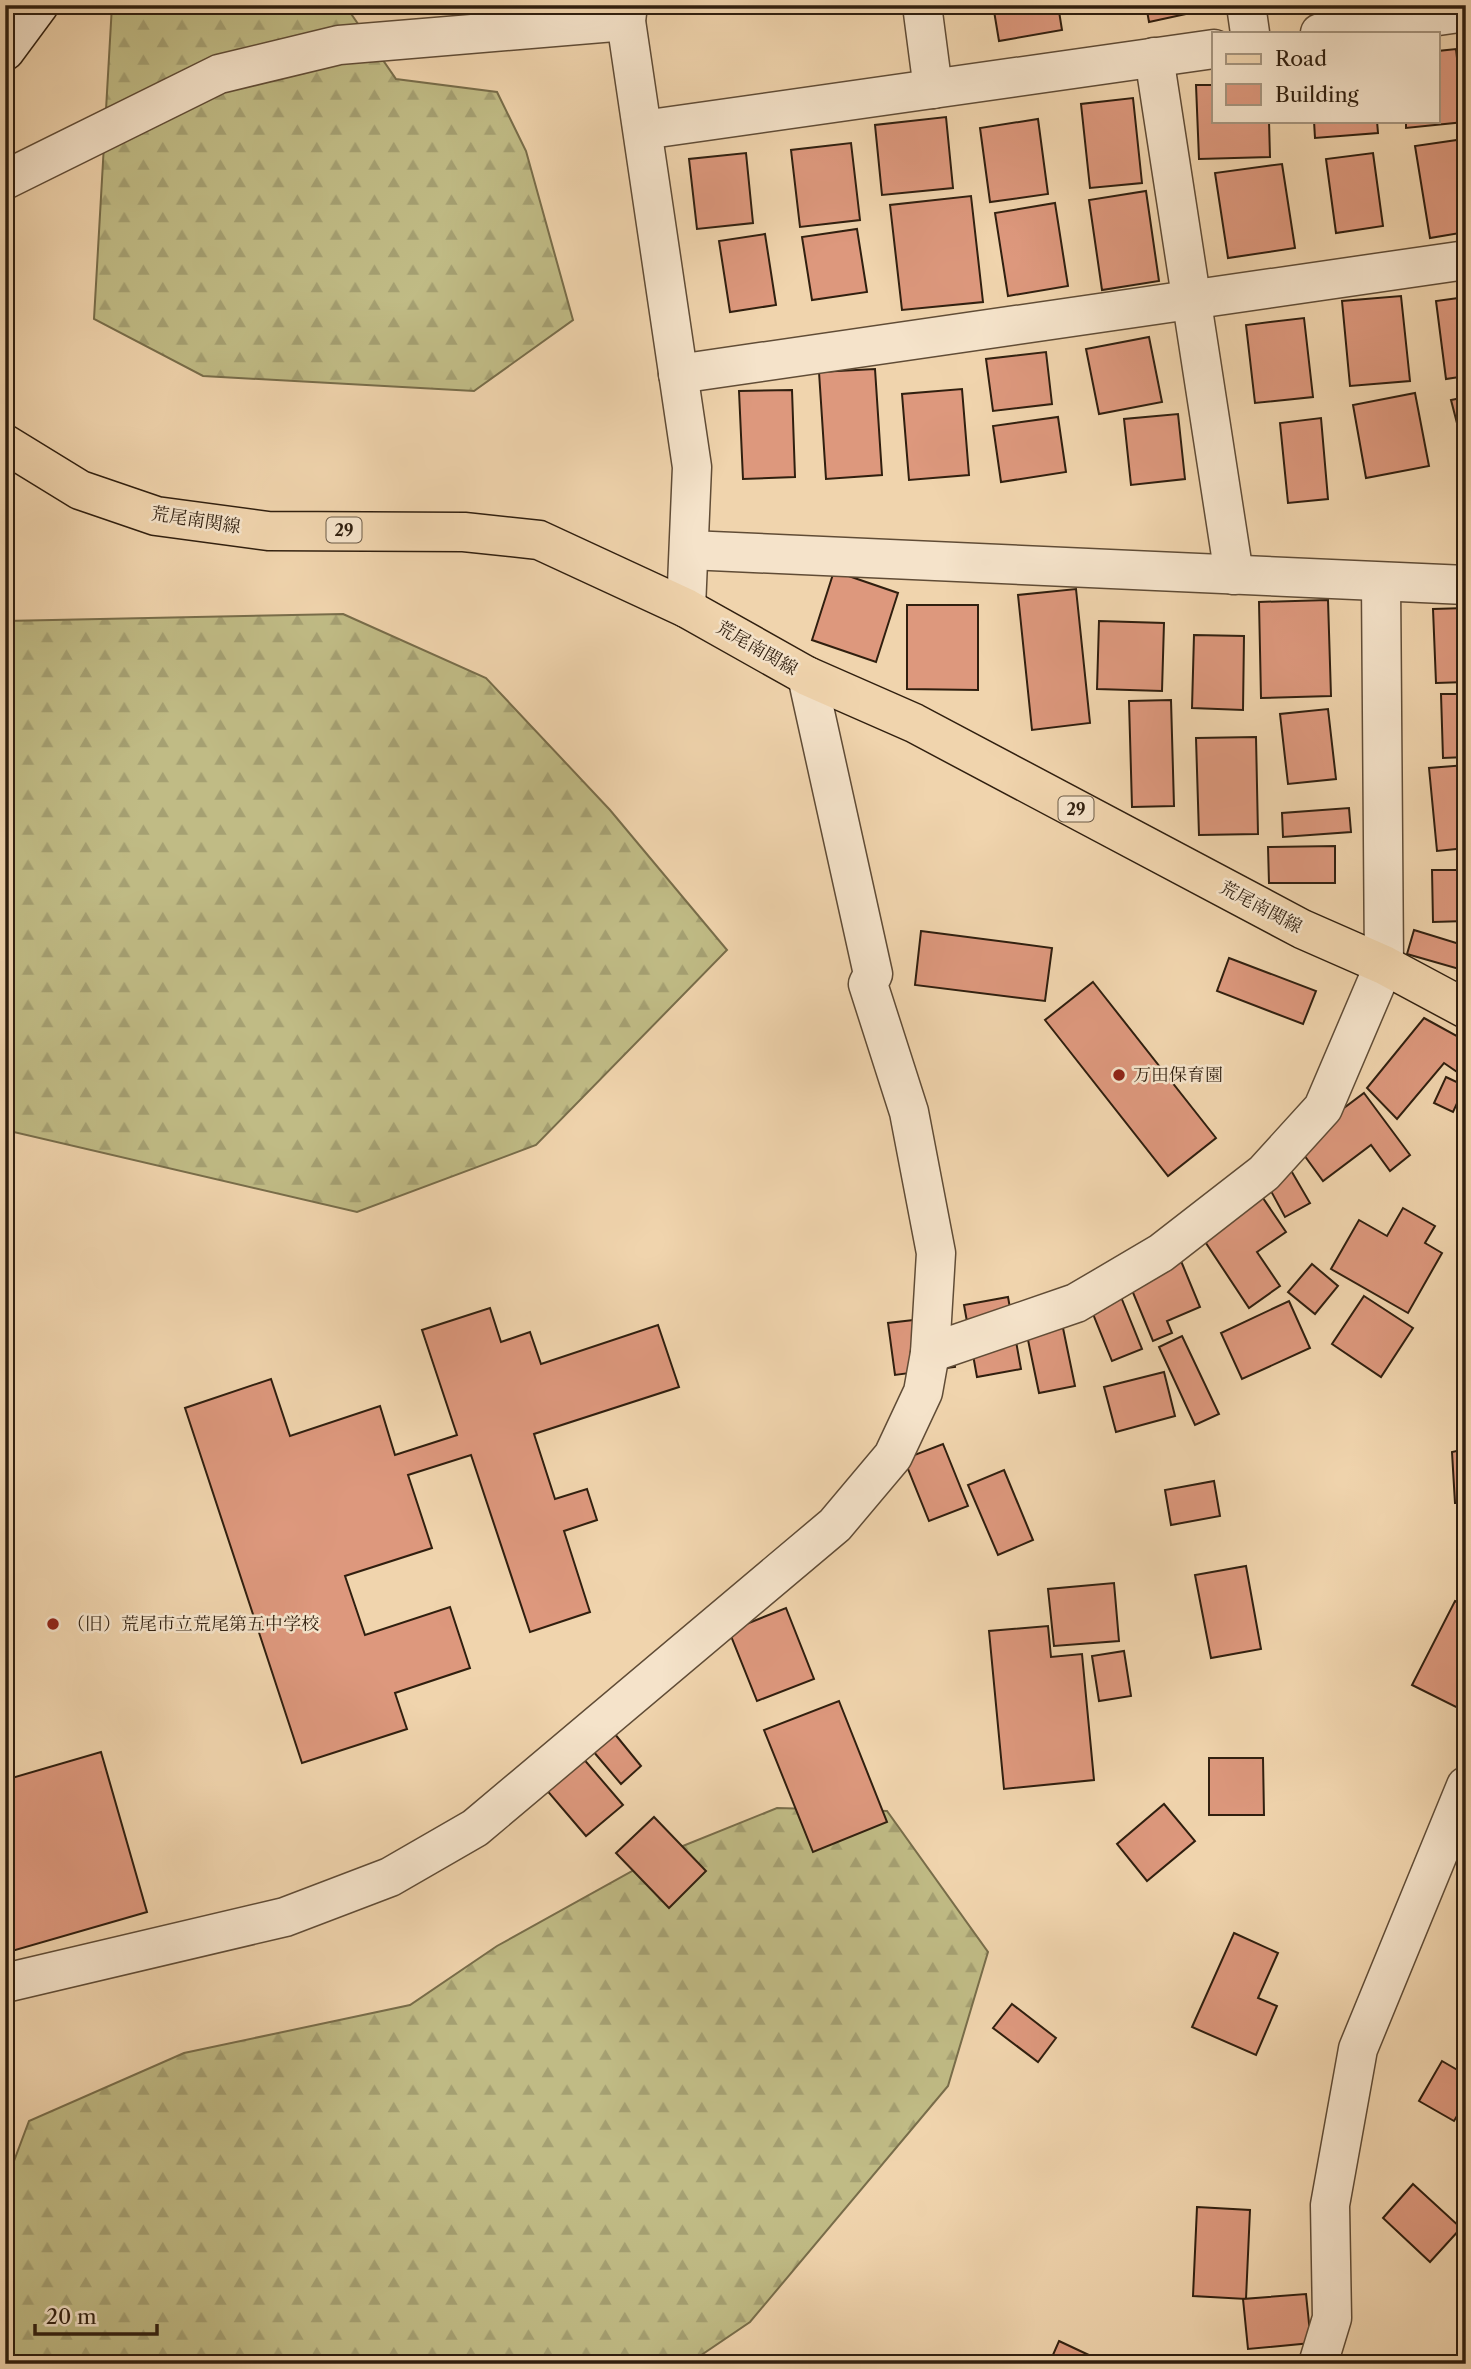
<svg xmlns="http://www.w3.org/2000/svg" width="1471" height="2369" font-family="'Libre Caslon Text','Noto Serif JP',serif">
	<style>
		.forest { fill: url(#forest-firs); stroke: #786d4a; stroke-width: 2 }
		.building { fill: #dd987d; stroke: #301f0f; stroke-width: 2 }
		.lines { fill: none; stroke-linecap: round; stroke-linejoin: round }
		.street-casing { stroke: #604c36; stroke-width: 41 }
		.secondary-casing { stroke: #301f0f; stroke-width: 41 }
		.primary-casing { stroke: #301f0f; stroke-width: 41 }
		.street { stroke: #f5e3ca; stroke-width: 38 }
		.secondary { stroke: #f5e3ca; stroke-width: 38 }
		.primary { stroke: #f0d4ad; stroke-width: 38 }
		.poi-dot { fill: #8f2418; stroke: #f5e3ca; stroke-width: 2.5 }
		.labels { text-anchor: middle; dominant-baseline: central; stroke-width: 5; stroke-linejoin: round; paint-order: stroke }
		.shield { fill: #f5e3ca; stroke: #6b5a47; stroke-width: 2 }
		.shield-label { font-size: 16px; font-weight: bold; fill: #301f0f }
		.street-label { font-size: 18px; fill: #301f0f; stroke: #f5e3ca }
		.poi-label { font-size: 18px; fill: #301f0f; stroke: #f5e3ca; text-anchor: start }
	</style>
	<defs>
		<pattern id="forest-firs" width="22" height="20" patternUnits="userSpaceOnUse" patternTransform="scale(1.75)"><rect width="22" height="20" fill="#c0bb85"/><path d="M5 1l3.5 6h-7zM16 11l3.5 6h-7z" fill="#a5a072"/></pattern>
	</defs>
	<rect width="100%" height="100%" fill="#f0d4ad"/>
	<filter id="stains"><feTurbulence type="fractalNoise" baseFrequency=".00286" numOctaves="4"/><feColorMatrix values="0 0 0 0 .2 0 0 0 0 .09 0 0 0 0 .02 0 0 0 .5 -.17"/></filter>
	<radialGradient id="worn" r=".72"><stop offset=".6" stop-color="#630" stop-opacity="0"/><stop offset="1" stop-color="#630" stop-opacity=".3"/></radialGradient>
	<g class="forest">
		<path d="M112,5H345L396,79L497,92L526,151L573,320L474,391L203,376L94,319Z"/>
		<path d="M343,614L486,678L610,810L727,950L536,1145L357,1212L5,1130V621Z"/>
		<path d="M777,1808L887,1811L988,1952L948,2086L750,2322L688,2364H5V2185L29,2121L184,2053L410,2005L497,1946L663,1854Z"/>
	</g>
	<g class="building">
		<path d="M993,5H1058L1062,30L999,41Z"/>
		<path d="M1146,5H1208L1209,9L1149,22Z"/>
		<path d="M1456,49L1464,122L1406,128V121H1438V51Z"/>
		<path d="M1196,85H1214V121H1269L1270,157L1199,159Z"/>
		<path d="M1133,98L1142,183L1090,188L1081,104Z"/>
		<path d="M946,117L953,188L882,195L875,125Z"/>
		<path d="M1038,119L1048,194L990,202L980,128Z"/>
		<path d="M1314,121H1377L1378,133L1315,138Z"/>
		<path d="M1464,139L1466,232L1430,238L1415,146Z"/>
		<path d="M851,143L860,220L800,227L791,150Z"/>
		<path d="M746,153L753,223L697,229L689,159Z"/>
		<path d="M1373,153L1383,226L1336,233L1326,159Z"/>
		<path d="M1282,164L1295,248L1228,258L1215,173Z"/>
		<path d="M1146,191L1159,281L1102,290L1089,200Z"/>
		<path d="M971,196L983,302L902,310L890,205Z"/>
		<path d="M1055,203L1068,286L1008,296L995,213Z"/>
		<path d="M857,229L867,292L812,300L802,237Z"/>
		<path d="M765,234L776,305L730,312L719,241Z"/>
		<path d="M1401,296L1410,381L1350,386L1342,301Z"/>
		<path d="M1466,297V376L1446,379L1436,301Z"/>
		<path d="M1304,318L1313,397L1255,403L1246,325Z"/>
		<path d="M1149,337L1162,402L1099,414L1086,349Z"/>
		<path d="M1046,352L1052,404L993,411L986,359Z"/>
		<path d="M875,369L882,475L826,479L819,372Z"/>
		<path d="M962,389L969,475L909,480L902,394Z"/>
		<path d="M792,390L795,477L743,479L739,391Z"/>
		<path d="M1415,393L1429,466L1366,478L1353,405Z"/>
		<path d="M1466,397V458L1451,400Z"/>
		<path d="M1178,414L1185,479L1131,485L1124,419Z"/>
		<path d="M1058,417L1066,472L1001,482L993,426Z"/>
		<path d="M1321,418L1328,499L1288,503L1280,423Z"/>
		<path d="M834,571L898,593L876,662L812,640Z"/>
		<path d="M1076,589L1090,723L1032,730L1018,595Z"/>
		<path d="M1328,600L1331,696L1261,698L1259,602Z"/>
		<path d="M907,605H978V690L907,689Z"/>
		<path d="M1466,608V682L1436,683L1433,609Z"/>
		<path d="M1099,621L1164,623L1162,691L1097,689Z"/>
		<path d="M1194,635L1244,636L1243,710L1192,708Z"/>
		<path d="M1441,694H1466V757L1443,758Z"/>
		<path d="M1171,700L1174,806L1132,807L1129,701Z"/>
		<path d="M1328,709L1336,779L1288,784L1280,714Z"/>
		<path d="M1256,737L1258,834L1199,835L1196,738Z"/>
		<path d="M1466,765V848L1437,851L1429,768Z"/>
		<path d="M1349,808L1351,832L1283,837L1282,813Z"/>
		<path d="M1335,846V883H1269L1268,847Z"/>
		<path d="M1432,870H1466V921L1433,922Z"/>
		<path d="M1414,930L1466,946V971L1407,954Z"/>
		<path d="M921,931L1052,948L1045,1001L915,985Z"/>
		<path d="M1229,958L1316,991L1303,1024L1217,991Z"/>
		<path d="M1093,982L1216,1138L1168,1176L1045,1020Z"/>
		<path d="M1424,1018L1466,1041V1078L1444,1063L1397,1119L1367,1088Z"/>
		<path d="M1446,1077L1465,1086L1453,1112L1434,1103Z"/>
		<path d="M1364,1093L1410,1155L1390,1171L1371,1145L1323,1181L1296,1144Z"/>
		<path d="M1289,1167L1310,1203L1285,1217L1265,1180Z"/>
		<path d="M1248,1176L1286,1232L1257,1252L1280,1286L1249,1308L1188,1216Z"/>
		<path d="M1403,1208L1435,1226L1425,1243L1442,1253L1408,1313L1331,1269L1359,1220L1387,1236Z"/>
		<path d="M1181,1261L1200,1307L1167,1321L1172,1333L1153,1341L1129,1283Z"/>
		<path d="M1312,1264L1338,1286L1315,1314L1288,1292Z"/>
		<path d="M1119,1292L1142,1349L1112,1361L1089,1304Z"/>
		<path d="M1364,1296L1413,1328L1381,1377L1332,1344Z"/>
		<path d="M1008,1297L1021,1369L977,1377L964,1305Z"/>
		<path d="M1057,1299L1075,1386L1039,1393L1021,1306Z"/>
		<path d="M1289,1301L1310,1348L1242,1379L1221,1333Z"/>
		<path d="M490,1308L501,1342L530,1332L541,1364L658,1325L679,1387L534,1434L555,1499L587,1489L597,1520L564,1531L590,1612L530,1632L471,1455L408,1475L432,1548L345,1576L365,1635L450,1607L470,1668L395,1693L407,1729L302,1763L185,1408L271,1379L290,1436L380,1406L395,1455L457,1435L422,1330Z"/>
		<path d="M948,1316L955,1367L895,1375L888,1323Z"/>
		<path d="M1182,1336L1219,1414L1195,1425L1159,1347Z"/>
		<path d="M1164,1372L1175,1416L1116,1432L1104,1387Z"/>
		<path d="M943,1444L968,1506L929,1521L904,1459Z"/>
		<path d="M1466,1449V1503H1455L1452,1452Z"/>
		<path d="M1004,1470L1033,1540L998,1555L968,1485Z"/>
		<path d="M1214,1481L1220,1516L1171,1525L1165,1490Z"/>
		<path d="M1246,1566L1261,1649L1211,1658L1195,1575Z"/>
		<path d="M1114,1583L1119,1641L1054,1646L1048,1589Z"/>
		<path d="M1455,1601L1466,1607V1658L1460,1669L1466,1671V1712L1412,1685Z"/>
		<path d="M786,1608L814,1679L757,1701L729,1631Z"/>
		<path d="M1048,1626L1051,1657L1082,1654L1094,1780L1004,1789L989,1631Z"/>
		<path d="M1124,1651L1131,1696L1099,1701L1092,1656Z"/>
		<path d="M839,1701L887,1822L813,1852L764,1730Z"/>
		<path d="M614,1733L641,1766L621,1784L593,1751Z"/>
		<path d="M564,1736L623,1805L586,1836L527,1767Z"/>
		<path d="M101,1752L147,1912L5,1953V1780Z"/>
		<path d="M1209,1758H1263L1264,1815H1209Z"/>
		<path d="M1164,1804L1195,1841L1147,1881L1117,1844Z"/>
		<path d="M654,1817L706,1871L669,1908L616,1853Z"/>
		<path d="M1234,1933L1278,1953L1258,1998L1277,2006L1256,2055L1192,2027Z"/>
		<path d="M1012,2004L1056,2038L1038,2062L993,2028Z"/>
		<path d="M1442,2061L1466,2075V2101L1454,2121L1419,2101Z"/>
		<path d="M1413,2184L1461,2228L1430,2262L1383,2218Z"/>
		<path d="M1197,2207L1250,2210L1246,2299L1193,2296Z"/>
		<path d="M1306,2294L1311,2343L1248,2349L1243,2299Z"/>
		<path d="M1059,2341L1108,2364H1049Z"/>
	</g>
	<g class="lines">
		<g class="street-casing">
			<g id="street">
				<path d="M628,5L626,21L692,467L686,608"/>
				<path d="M922,5L933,89"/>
				<path d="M1246,5L1250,33"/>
				<path d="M1320,33L1466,12"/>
				<path d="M1154,57L1234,575"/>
				<path d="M643,130L1214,49"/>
				<path d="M5,180L219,74L339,45L626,21"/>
				<path d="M678,374L1466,260"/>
				<path d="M689,550L1466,585"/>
				<path d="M930,1353L1076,1303L1161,1253L1264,1173L1323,1108L1384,965L1381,582"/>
				<path d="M5,1983L285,1917L390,1877L475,1828L835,1525L893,1456L923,1392L930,1353L936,1253L909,1112L868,984L873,974L807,676"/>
				<path d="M1318,2364L1332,2318L1330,2205L1358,2049L1466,1786"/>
			</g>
		</g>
		<g class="secondary-casing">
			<path id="secondary" d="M5,51L39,5"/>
		</g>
		<g class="primary-casing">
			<path id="primary" d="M5,444L80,490L156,516L268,531L464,532L539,540L686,608L807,676L914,723L1302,929L1384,965L1466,1009"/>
		</g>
		<use href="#street" class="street"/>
		<use href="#secondary" class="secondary"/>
		<use href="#primary" class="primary"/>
	</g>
	<g class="poi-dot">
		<circle cx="1119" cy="1075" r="7"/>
		<circle cx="53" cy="1624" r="7"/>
	</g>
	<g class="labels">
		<g class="shield">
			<rect x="326.5" y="517.5" width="35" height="25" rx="5"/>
			<rect x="1058.5" y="796.5" width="35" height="25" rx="5"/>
		</g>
		<g class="shield-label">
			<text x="344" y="530">29</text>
			<text x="1076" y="809">29</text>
		</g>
		<g class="street-label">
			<text transform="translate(196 520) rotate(9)">荒尾南関線</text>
			<text transform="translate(757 648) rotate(30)">荒尾南関線</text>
			<text transform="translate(1261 907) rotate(28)">荒尾南関線</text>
		</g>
		<g class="poi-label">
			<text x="1133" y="1075">万田保育園</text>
			<text x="67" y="1624">（旧）荒尾市立荒尾第五中学校</text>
		</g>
	</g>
	<rect width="1471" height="2369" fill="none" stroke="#f0d4ad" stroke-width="28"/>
	<rect x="7" y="7" width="1457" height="2355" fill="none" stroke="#301f0f" stroke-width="3.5"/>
	<rect x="14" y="14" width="1443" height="2341" fill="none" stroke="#301f0f" stroke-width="2"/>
	<rect x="1212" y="32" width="228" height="91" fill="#f5e3ca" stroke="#a6957f" stroke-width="2"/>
	<rect x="1226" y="54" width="35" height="10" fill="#f0d4ad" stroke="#a6957f" stroke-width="2"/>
	<text x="1275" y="66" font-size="21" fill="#301f0f">Road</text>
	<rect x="1226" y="84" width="35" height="21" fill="#dd987d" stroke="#a6957f" stroke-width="2"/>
	<text x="1275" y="102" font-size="21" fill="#301f0f">Building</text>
	<path d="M35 2324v10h122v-10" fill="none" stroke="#301f0f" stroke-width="3.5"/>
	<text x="46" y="2324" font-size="21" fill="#301f0f" stroke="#f5e3ca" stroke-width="5" paint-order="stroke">20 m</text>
	<rect width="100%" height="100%" filter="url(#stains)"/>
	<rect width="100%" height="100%" fill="url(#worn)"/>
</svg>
